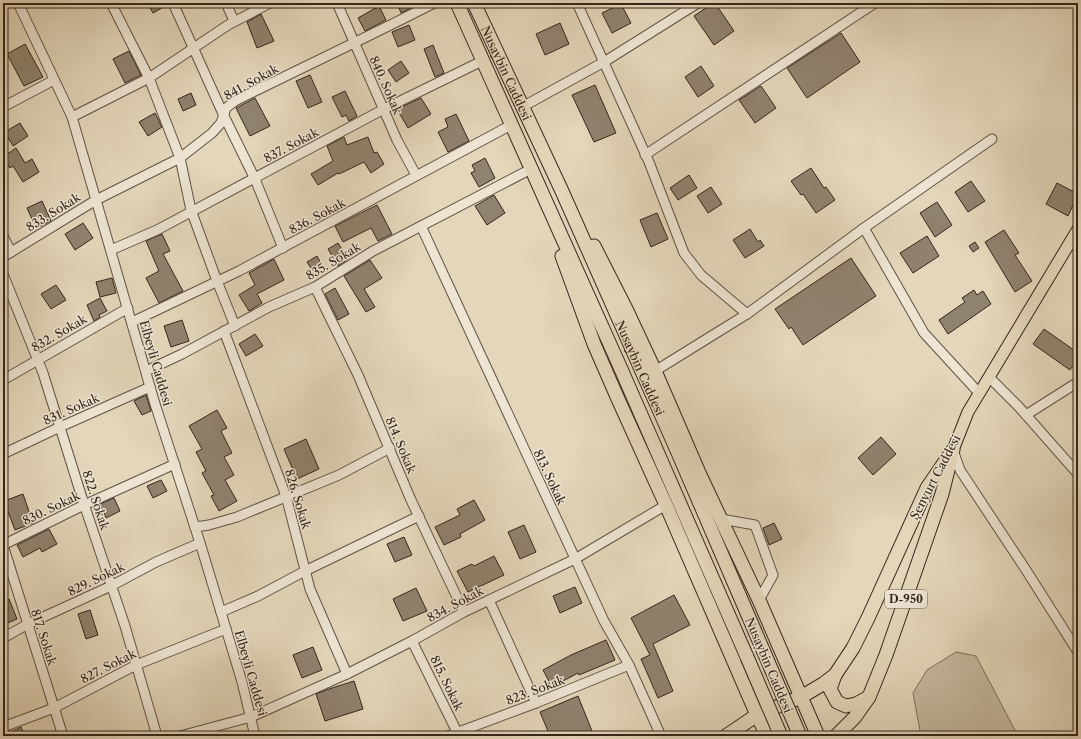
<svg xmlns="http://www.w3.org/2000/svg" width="1081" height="739" font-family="'Libre Caslon Text',serif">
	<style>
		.green { fill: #c5b89f; stroke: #7c6f5e }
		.building { fill: #8f826e; stroke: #34261c }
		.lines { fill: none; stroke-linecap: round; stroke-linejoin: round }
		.minor-casing { stroke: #605244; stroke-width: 11 }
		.major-casing { stroke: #34261c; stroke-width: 13 }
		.highway-casing { stroke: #34261c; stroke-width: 15 }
		.minor { stroke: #ede4d2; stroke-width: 9 }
		.major { stroke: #e3d6ba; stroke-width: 11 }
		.highway { stroke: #e3d6ba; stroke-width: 13 }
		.highway-bridge-casing { stroke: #34261c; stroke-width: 15; stroke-linecap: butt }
		.highway-bridge { stroke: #e3d6ba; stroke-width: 13 }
		.labels { text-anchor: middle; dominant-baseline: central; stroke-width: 3; stroke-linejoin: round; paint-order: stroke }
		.shield { fill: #ede4d2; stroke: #6c5f53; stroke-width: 1 }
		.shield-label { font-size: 11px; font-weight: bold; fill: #34261c }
		.street-label { font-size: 12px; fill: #34261c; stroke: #ede4d2 }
	</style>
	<rect width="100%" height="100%" fill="#e3d6ba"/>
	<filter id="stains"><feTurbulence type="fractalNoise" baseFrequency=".005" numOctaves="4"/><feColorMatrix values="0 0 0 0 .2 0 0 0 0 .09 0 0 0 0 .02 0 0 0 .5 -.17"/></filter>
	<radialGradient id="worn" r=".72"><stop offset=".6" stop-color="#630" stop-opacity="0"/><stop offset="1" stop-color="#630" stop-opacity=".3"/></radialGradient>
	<path class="green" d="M956,652L976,656L1018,736H921L913,693L927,670Z"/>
	<g class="building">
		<path d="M147,3H167V5L153,13Z"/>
		<path d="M244,3H256L248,8Z"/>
		<path d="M397,3H421L401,13Z"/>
		<path d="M713,3H715L734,31L714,45L694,16Z"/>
		<path d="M621,4L631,23L612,33L602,13Z"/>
		<path d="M379,6L386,20L365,31L358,18Z"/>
		<path d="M261,14L274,41L257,48L247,22Z"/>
		<path d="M560,23L569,44L545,55L536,34Z"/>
		<path d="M409,25L415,40L398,47L392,32Z"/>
		<path d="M841,33L860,62L807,98L787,68Z"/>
		<path d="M25,44L43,77L24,86L7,54Z"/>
		<path d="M433,45L444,73L435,77L424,49Z"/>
		<path d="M129,51L141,75L125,83L113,59Z"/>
		<path d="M401,61L409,73L396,82L388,70Z"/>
		<path d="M701,66L714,86L698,97L685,77Z"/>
		<path d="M310,75L322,102L308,108L296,81Z"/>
		<path d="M595,85L616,133L594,142L572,95Z"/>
		<path d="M761,86L776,108L755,123L739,100Z"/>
		<path d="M345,91L357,116L349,121L346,115L342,117L332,97Z"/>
		<path d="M191,93L196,105L183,111L178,99Z"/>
		<path d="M255,98L270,126L250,136L236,108Z"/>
		<path d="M421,98L431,114L408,128L397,109Z"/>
		<path d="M155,113L162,127L148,136L139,122Z"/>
		<path d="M456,114L469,141L448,152L438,132L448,127L445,119Z"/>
		<path d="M20,123L28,136L13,146L5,132Z"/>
		<path d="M344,137L347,145L368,137L374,153L377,152L384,164L371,173L364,162L339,174L338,173L318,185L311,174L333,161L327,146Z"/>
		<path d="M16,148L25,163L32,159L39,172L23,182L13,166L10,168L3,157Z"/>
		<path d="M485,158L495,178L479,187L471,173L475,171L472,165Z"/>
		<path d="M811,168L824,188L826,187L835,200L816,213L803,194L801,195L791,181Z"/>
		<path d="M689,175L697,188L678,200L670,188Z"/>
		<path d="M971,181L985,201L968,212L955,192Z"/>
		<path d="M1057,183L1078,194L1068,216L1046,204Z"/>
		<path d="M711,187L722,204L708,213L697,196Z"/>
		<path d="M494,195L505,213L487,225L475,206Z"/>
		<path d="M42,201L51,221L36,228L27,208Z"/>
		<path d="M937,202L952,225L935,237L920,213Z"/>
		<path d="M377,205L392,234L378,241L371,228L343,242L335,226Z"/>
		<path d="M657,213L668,239L651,247L640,220Z"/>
		<path d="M83,223L93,238L75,250L65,234Z"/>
		<path d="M750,229L758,242L760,240L764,246L745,258L733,240Z"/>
		<path d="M1004,230L1019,253L1015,255L1032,281L1015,292L985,242Z"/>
		<path d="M162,234L170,251L163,254L183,291L159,303L146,278L159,271L146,241Z"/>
		<path d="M927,236L939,256L913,273L900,253Z"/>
		<path d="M975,242L979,248L973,252L969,246Z"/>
		<path d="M338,243L348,259L338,266L328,249Z"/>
		<path d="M317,256L325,271L316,276L307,262Z"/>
		<path d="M851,258L876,296L803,345L791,327L789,329L775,309Z"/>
		<path d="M274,259L284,280L257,294L262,303L249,311L239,295L255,285L249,273Z"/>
		<path d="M370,260L382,278L364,289L375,307L366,312L344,276Z"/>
		<path d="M112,278L116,293L100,297L96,282Z"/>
		<path d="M56,285L66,300L51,309L41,294Z"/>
		<path d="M335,288L349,314L338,320L325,294Z"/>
		<path d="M974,290L977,295L983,291L991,304L948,334L939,320L965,302L962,298Z"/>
		<path d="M100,298L107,311L99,315L100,317L94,321L87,305Z"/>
		<path d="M182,320L189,341L171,347L164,326Z"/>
		<path d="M1044,329L1078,353V358L1070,370L1033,344Z"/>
		<path d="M255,334L263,346L246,356L239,344Z"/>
		<path d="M146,395L151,411L142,415L134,401Z"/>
		<path d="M217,410L227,428L221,431L232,453L224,457L234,475L225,480L237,501L219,511L211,496L214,495L202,473L206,471L196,452L202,449L189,426Z"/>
		<path d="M881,437L896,454L873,475L858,458Z"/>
		<path d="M306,439L319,469L297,479L284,449Z"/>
		<path d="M161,480L167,491L153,498L147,486Z"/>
		<path d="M23,494L33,523L15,530L4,501Z"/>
		<path d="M114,498L120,511L106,518L100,504Z"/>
		<path d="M474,500L485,520L460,534L461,537L444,545L435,527L460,515L457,509Z"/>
		<path d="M774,523L782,539L769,545L763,528Z"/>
		<path d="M524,525L536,552L520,559L508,532Z"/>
		<path d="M49,529L57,544L42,552L40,548L23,557L17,545Z"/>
		<path d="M404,537L412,555L395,562L387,544Z"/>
		<path d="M494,556L504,575L468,592L457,571L472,564L474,566Z"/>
		<path d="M575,587L582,603L560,613L553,596Z"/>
		<path d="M416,588L427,611L403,621L393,599Z"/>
		<path d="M674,595L690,625L653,644L673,691L658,698L641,659L650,655L631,618Z"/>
		<path d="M9,599L17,619L3,625V601Z"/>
		<path d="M90,610L98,635L86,639L78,614Z"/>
		<path d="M606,640L615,660L579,675L578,673L552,687L543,670L571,655Z"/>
		<path d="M313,647L322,670L302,678L293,655Z"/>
		<path d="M354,681L363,709L325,721L316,694L329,689Z"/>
		<path d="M578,696L594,736H550L540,712Z"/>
		<path d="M21,727L25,736H3Z"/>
	</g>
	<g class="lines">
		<g class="minor-casing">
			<g id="minor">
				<path d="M18,3L72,117L155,404L201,546L242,682L255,736"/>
				<path d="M111,3L149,78L180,158L191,210L217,281L235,326"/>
				<path d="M173,3L224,116L255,179L283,248"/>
				<path d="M226,3L234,21"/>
				<path d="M337,3L397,140L416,175"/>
				<path d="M577,3L649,162L684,253L701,275L747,314"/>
				<path d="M3,107L54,80"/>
				<path d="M522,107L604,62L698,3"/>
				<path d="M72,117L149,78L228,25L270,3"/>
				<path d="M645,155L875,3"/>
				<path d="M421,226L604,621L629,665L661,736"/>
				<path d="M864,228L924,333L979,393"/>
				<path d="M3,236L11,252"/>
				<path d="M111,250L157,230L384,109L482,61"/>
				<path d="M3,257L96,200L180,158L212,133L221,123L226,108L235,101C301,68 368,37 434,3"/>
				<path d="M3,274L43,373L83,501L125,626L157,736"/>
				<path d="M315,287L358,375L411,500L464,612"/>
				<path d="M132,322L239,271L511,125"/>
				<path d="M224,331L286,496L310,589L347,674"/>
				<path d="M146,371L182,354L269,307L315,287L373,251L531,169"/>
				<path d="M655,371L747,314L864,228L992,139"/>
				<path d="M989,377L1018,406L1078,474"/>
				<path d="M3,380L128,308"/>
				<path d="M1026,415L1078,382"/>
				<path d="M953,450L960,470L1026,570L1078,652"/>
				<path d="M3,454L60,427L150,387"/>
				<path d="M721,519L755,525L773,575L759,600"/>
				<path d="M195,527L209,525L237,517L339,475L390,448"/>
				<path d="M3,545L63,736"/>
				<path d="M3,545L84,505L175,464"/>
				<path d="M489,600L536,703"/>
				<path d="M221,612L258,596L305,571L419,516"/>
				<path d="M3,638L28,624L111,586L156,562L200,543"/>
				<path d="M412,641L459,736"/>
				<path d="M3,727L54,708L136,665L226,629"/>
				<path d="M180,736L251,717L347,674L412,641L464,612L575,559L666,505"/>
				<path d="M448,736L536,703L629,665"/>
			</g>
		</g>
		<g class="major-casing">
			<path id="major" d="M953,450L968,412L1078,229"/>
		</g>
		<g class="highway-casing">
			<g id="highway">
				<path d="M457,3L621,369L747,657"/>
				<path id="s1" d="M474,3L561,189L676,448L763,650"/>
				<path d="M594,246L627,311L655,371L700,475L759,600L818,736"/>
				<path d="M562,256L594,344L618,399L666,505L757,715L767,736"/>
				<path d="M835,675L830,689L837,702L846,706L856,704L869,697"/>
				<path d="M726,736L757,715L801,697L823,684L835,675L853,648L868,618L927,488L953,450"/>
				<path d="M836,736L855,717L869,697L886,655L942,494L951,458"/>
			</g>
		</g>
		<use href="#minor" class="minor"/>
		<use href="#major" class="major"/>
		<use href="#highway" class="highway"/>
		<g class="highway-bridge-casing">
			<g id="highway-bridge">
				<path d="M763,650L800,736"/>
				<path d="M747,657L781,736"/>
			</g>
		</g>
		<use href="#highway-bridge" class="highway-bridge"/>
	</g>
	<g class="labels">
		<rect class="shield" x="885" y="590" width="42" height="18" rx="3"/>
		<g class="shield-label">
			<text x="906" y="599">D-950</text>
		</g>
		<g class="street-label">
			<text stroke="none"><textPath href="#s1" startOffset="77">Nusaybin Caddesi</textPath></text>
			<text transform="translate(251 82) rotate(-29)">841. Sokak</text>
			<text transform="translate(386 85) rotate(66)">840. Sokak</text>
			<text transform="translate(291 145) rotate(-28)">837. Sokak</text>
			<text transform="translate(53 212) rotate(-32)">833. Sokak</text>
			<text transform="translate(317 216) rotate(-28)">836. Sokak</text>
			<text transform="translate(333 261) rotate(-31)">835. Sokak</text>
			<text transform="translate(59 333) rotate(-30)">832. Sokak</text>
			<text transform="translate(156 363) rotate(74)">Elbeyli Caddesi</text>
			<text stroke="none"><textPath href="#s1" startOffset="401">Nusaybin Caddesi</textPath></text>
			<text transform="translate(71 409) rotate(-24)">831. Sokak</text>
			<text transform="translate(401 445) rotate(67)">814. Sokak</text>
			<text transform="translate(550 477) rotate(65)">813. Sokak</text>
			<text transform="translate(935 477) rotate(-62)">Şenyurt Caddesi</text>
			<text transform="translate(298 499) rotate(73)">826. Sokak</text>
			<text transform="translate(96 500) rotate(72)">822. Sokak</text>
			<text transform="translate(51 508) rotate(-26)">830. Sokak</text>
			<text transform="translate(96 579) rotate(-26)">829. Sokak</text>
			<text transform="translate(455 604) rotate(-28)">834. Sokak</text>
			<text transform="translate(44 637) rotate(72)">817. Sokak</text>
			<text transform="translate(769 665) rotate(67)">Nusaybin Caddesi</text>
			<text transform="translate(108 666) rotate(-27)">827. Sokak</text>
			<text transform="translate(251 673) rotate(74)">Elbeyli Caddesi</text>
			<text transform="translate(447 683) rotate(64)">815. Sokak</text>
			<text transform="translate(535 690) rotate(-21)">823. Sokak</text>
		</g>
	</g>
	<rect width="1081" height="739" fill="none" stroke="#e3d6ba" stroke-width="16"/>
	<rect x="4" y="4" width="1073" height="731" fill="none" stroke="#34261c" stroke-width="2"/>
	<rect x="8" y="8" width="1065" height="723" fill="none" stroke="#34261c"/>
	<rect width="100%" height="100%" filter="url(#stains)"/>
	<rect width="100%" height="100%" fill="url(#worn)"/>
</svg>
